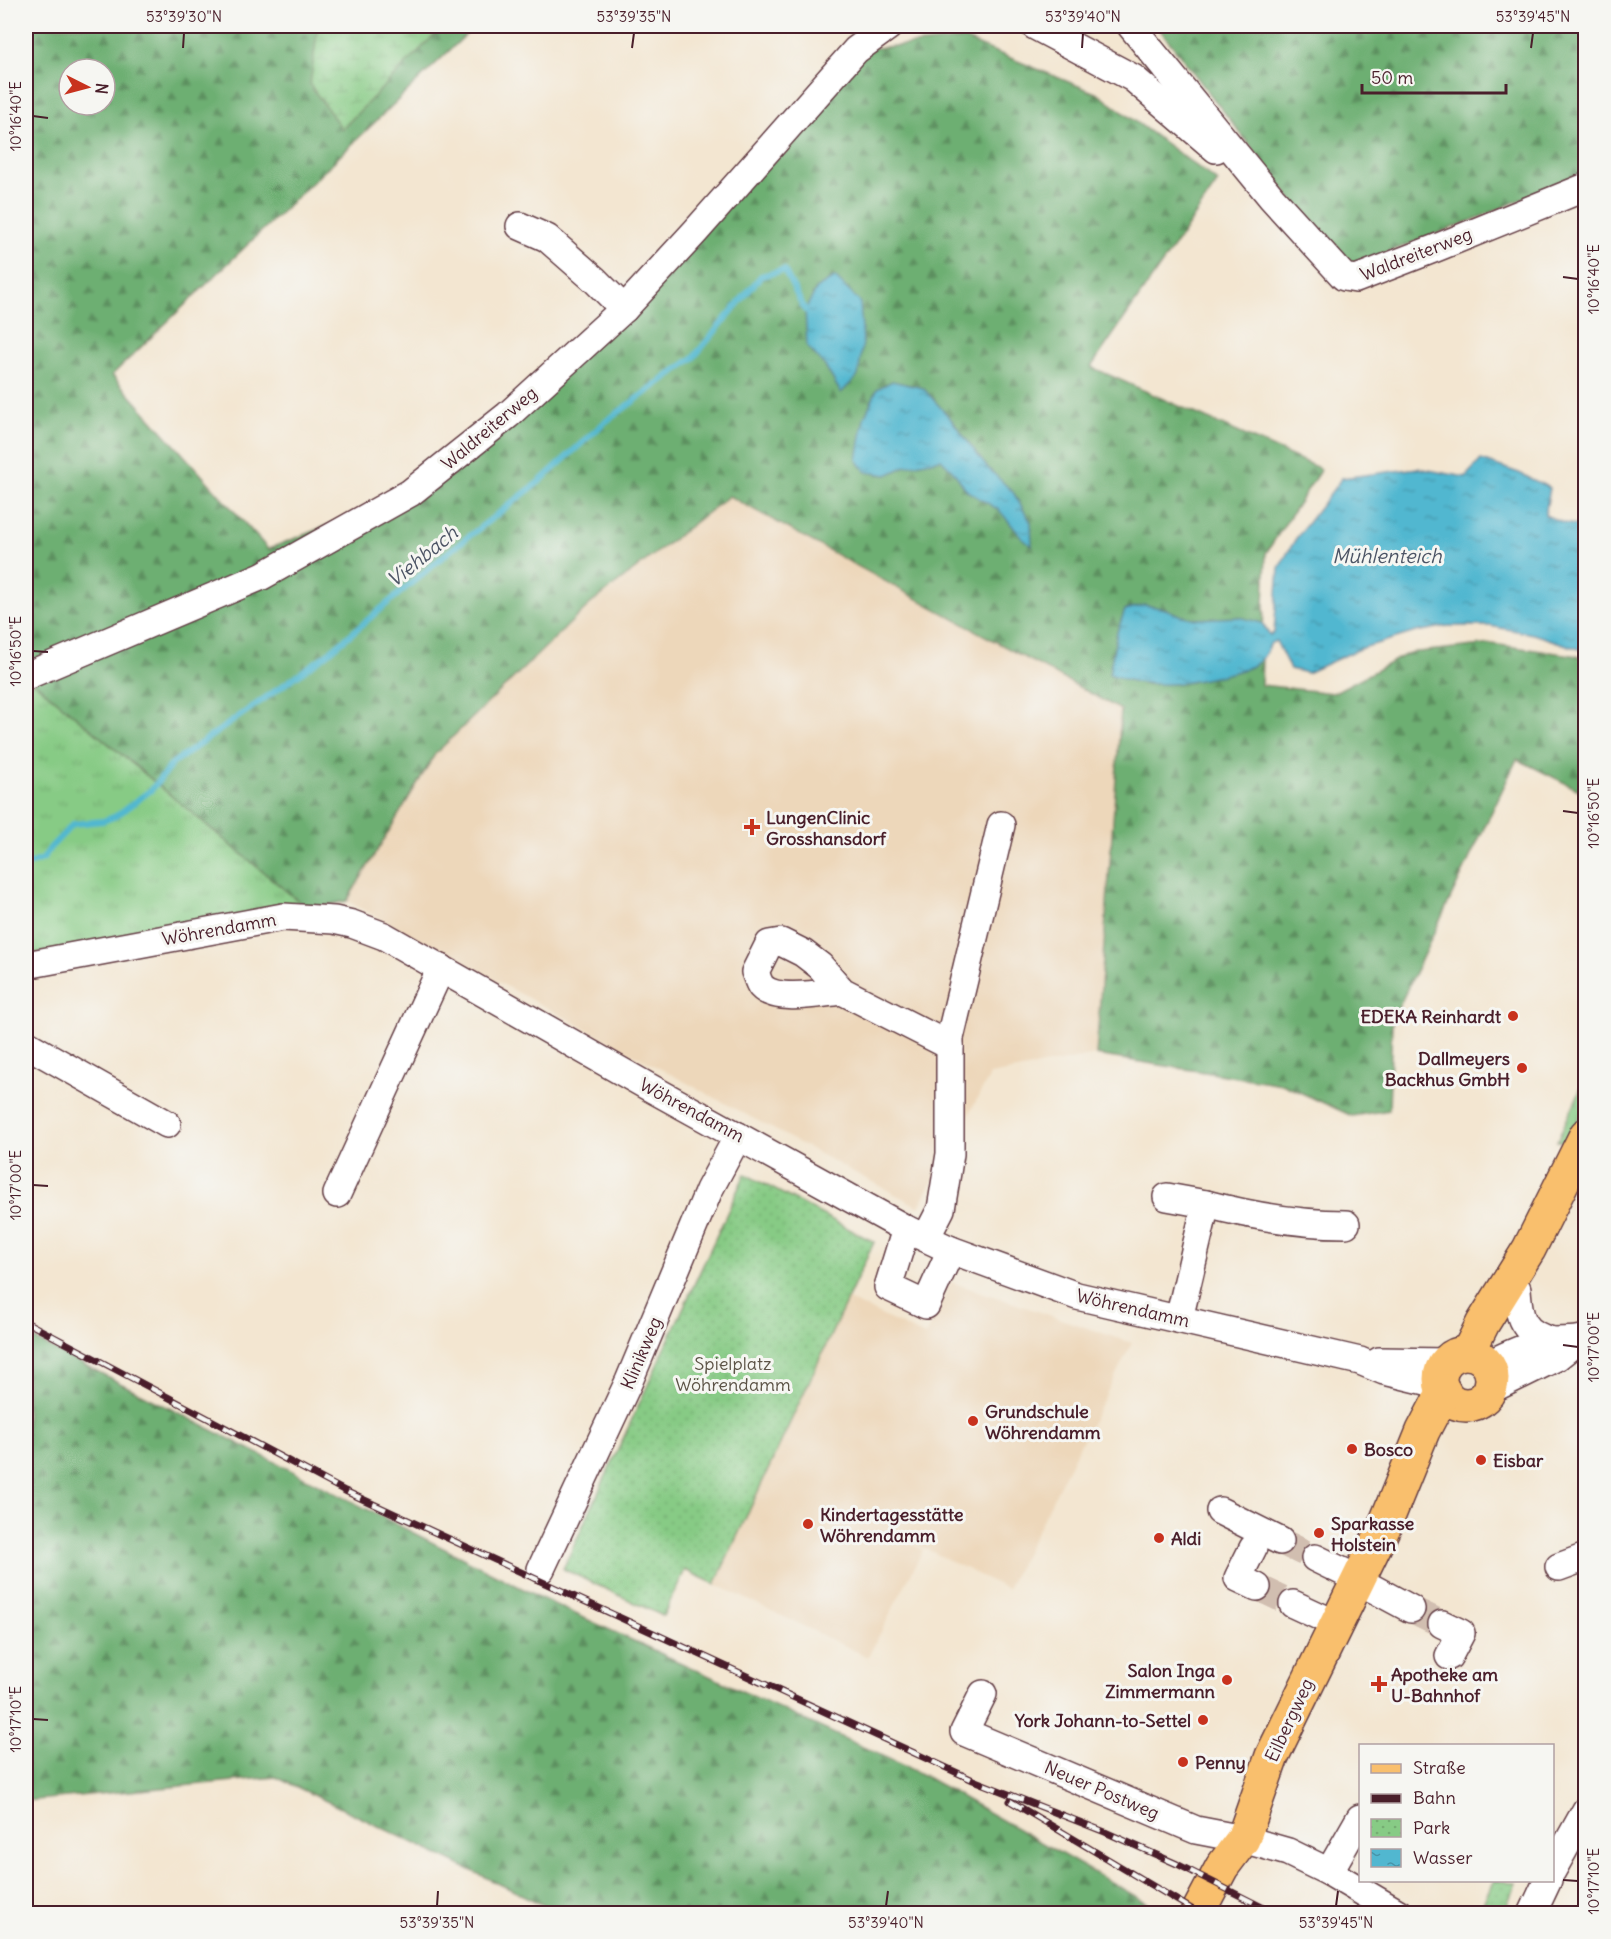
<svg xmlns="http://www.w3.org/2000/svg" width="1611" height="1939" font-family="Delius,sans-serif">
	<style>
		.built { fill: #edd7ba }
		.grass { fill: url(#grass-tufts); stroke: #687558; stroke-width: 1.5 }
		.forest { fill: url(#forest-firs); stroke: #5c674e; stroke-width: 1.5; fill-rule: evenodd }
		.wetland { fill: url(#wetland-marsh); stroke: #687558; stroke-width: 1.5 }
		.park { fill: url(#park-dots); stroke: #687558; stroke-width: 1.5 }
		.water { fill: url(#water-ripples); stroke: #4e6b7e; stroke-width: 1.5 }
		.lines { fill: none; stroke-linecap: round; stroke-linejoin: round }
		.stream { stroke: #51b7d0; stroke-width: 6 }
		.minor-tunnel { stroke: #d1beb0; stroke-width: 27; stroke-dasharray: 27 14; stroke-linecap: butt }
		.minor-casing { stroke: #633d44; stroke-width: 30 }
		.major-casing { stroke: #633d44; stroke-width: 36 }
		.minor { stroke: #fff; stroke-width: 27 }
		.major { stroke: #f9bf6d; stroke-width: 33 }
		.rail-casing { stroke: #4a1f2b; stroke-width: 7 }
		.rail { stroke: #f6f6f2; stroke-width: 4.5; stroke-dasharray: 14; stroke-linecap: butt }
		.ticks { fill: none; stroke: #4a1f2b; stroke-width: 2 }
		.poi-dot { fill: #c8321e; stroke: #f6f6f2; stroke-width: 2 }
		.labels { text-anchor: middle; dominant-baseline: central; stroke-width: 6; stroke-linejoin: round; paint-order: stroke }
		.street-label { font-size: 18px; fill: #4a1f2b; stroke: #f6f6f2 }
		.poi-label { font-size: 18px; font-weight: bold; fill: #4a1f2b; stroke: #f6f6f2; text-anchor: start }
		.park-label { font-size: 18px; fill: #5c5346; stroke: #f6f6f2 }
		.water-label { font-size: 20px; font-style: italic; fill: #4c5465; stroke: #f6f6f2 }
		.neatline { fill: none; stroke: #4a1f2b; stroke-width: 2 }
		.ticks-label { font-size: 15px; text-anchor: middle; fill: #4a1f2b }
	</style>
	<defs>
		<pattern id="grass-tufts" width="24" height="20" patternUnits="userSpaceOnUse" patternTransform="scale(1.5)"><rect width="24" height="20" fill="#87cb85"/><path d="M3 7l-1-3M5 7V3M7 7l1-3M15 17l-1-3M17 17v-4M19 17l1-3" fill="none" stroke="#76ae73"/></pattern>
		<pattern id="forest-firs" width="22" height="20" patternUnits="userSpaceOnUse" patternTransform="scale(1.5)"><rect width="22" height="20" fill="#6daf72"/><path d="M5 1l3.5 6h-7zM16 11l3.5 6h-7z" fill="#5c8e5e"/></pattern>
		<pattern id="wetland-marsh" width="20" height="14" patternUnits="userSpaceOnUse" patternTransform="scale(1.5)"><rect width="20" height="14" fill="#87cb85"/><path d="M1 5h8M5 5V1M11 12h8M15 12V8" fill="none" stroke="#76ae73"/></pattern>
		<pattern id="park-dots" width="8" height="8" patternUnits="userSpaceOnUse" patternTransform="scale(1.5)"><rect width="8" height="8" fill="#87cb85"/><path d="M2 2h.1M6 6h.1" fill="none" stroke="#76ae73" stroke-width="1.8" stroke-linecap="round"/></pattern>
		<pattern id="water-ripples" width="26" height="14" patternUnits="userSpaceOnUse" patternTransform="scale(1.5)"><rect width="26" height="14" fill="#51b7d0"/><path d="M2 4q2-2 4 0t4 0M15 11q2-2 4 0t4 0" fill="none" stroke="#4594a9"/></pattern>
	</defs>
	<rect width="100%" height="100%" fill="#f6f6f2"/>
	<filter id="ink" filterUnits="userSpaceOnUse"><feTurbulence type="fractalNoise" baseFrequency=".0167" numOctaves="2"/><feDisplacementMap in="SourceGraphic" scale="12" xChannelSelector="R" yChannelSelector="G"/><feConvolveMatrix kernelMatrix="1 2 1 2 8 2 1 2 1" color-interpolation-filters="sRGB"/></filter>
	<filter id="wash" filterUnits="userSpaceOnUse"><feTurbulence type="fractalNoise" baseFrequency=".008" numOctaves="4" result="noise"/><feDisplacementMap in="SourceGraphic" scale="24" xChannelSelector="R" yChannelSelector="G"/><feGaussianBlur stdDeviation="1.35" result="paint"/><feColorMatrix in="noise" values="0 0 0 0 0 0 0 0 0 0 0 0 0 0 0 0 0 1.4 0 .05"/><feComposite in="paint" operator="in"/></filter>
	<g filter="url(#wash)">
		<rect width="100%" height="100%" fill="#f3e6d1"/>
		<g class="built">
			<path d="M729,496L1121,710L1096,1055L990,1075L919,1207L347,901L435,754L588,606Z"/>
			<path d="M951,1282L1132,1343L1007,1589L868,1520L923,1550L868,1657L715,1584L847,1299L925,1336Z"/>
		</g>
		<g class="grass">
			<path d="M34,682L308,909L26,955V686Z"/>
			<path d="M1585,1080V1105L1568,1142L1557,1141Z"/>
		</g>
		<g class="forest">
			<path d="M26,26H475L112,375L268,549L410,493L508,415L856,50L964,39L1098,94L1218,182L1091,367L1321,469L1266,553L1261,685L1333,693L1409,653L1492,644L1585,657V793L1517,759L1392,1021L1389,1110L1352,1116L1282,1084L1096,1055L1121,710L729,496L588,606L435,754L347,901L308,909L34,682L26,662ZM69,69H105V105H69Z"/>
			<path d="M1157,26H1585V172L1478,218L1349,267L1307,219Z"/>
			<path d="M26,1335L543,1599L921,1774L1165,1913H560L276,1777L26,1801Z"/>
		</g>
		<path class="wetland" d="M318,26H443L342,129L310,85Z"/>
		<g class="park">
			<path d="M745,1174L874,1242L715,1584L685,1570L663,1616L563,1569Z"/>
			<path d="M1494,1881L1516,1882L1504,1913H1478Z"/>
		</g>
		<g class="water">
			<path d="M835,277L860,302L863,342L858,376L841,393L825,366L807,346L805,310L817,288Z"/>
			<path d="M892,381L923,388L951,419L986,466L1013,492L1031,522L1032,546L1024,540L999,510L967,491L953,471L941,459L906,466L887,475L866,472L857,460L864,418L877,389Z"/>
			<path d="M1481,460L1519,473L1550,488L1545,515L1563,523L1585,527V651L1533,634L1490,626H1448L1416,632L1359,649L1307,673L1290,669L1276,641L1271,643C1267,651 1263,661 1254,665C1246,670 1233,672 1223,675C1183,685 1149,690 1109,674L1117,632L1125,610L1144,605L1166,609L1179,615L1196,619L1239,617L1262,623L1270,635L1274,633L1279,568L1295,540L1342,478L1418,468L1465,477Z"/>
		</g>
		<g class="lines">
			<path class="stream" d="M26,865L43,859L50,848L73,824L103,821L116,816L151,790L173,763L326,655L446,554L539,482L605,422L693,358L761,276L784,270L805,310"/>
		</g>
	</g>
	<g filter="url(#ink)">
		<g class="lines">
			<g class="minor-tunnel">
				<path d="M1280,1541L1315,1558"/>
				<path d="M1257,1587L1293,1604"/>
				<path d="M1411,1609L1442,1624"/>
			</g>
			<g class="minor-casing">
				<g id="minor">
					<path d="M1035,26L1133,78L1216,149"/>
					<path d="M1131,26L1272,198L1344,277L1356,279L1436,248L1586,187"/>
					<path d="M520,226L547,238L595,280L624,309"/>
					<path d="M26,676L262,576L410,493L508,415L624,309L695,232L856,50L889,26"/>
					<path d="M26,965L283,917L334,920L352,924L384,936L647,1086L906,1229L951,1250L1077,1296L1360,1361L1384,1371L1442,1385"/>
					<path d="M842,991C822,993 776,1003 761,986C758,982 757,976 755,972L769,944L781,942L803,953L820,966L842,991L950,1046"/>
					<path d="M26,1044L167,1124"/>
					<path d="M337,1194L441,968"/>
					<path d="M1167,1197L1206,1204L1179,1319"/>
					<path d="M1206,1204C1252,1216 1299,1224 1346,1224"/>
					<path d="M906,1229L888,1287L926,1305L951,1250"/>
					<path d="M926,1238L941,1209L950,1154V1038L1001,825"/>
					<path d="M1517,1289C1519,1318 1521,1332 1552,1341"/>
					<path d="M1379,1361L1447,1362"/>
					<path d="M1488,1364C1508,1355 1529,1344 1552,1341C1563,1340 1574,1342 1586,1338"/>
					<path d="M1490,1390L1557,1357L1572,1345"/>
					<path d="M1220,1511L1280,1541"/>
					<path d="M1253,1548L1238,1578L1257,1587"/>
					<path d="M1315,1558L1358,1579"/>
					<path d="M1559,1567L1586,1557"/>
					<path d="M541,1569L629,1381L709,1190L738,1136"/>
					<path d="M1357,1580L1411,1609"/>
					<path d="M1293,1604L1336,1624"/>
					<path d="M1442,1624L1461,1633L1449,1656"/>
					<path d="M983,1694L964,1732L1196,1830L1243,1839L1288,1852L1329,1872L1400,1914"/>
					<path d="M1552,1871L1586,1810"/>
					<path d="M1329,1872L1360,1818"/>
					<path d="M1532,1914L1548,1880"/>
				</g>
			</g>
			<g class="major-casing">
				<g id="major">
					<path d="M1468,1353L1483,1323L1529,1249L1586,1135"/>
					<circle cx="1466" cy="1379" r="26"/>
					<path d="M1197,1914L1222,1867L1243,1839L1272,1756L1384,1527L1423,1431L1444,1391"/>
				</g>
			</g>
			<use href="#minor" class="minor"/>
			<use href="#major" class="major"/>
			<g class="rail-casing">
				<g id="rail">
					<path d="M26,1322L345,1491L973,1780L1105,1832L1177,1864L1276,1914"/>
					<path d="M1010,1801L1200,1914"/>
				</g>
			</g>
			<use href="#rail" class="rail"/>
		</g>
	</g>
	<path class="ticks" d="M183,48L184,33M632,48L634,33M1082,48L1083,33M1531,48L1533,33M33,116L48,118M1563,277L1578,279M33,651L48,652M1563,811L1578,813M33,1185L48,1186M1563,1345L1578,1347M33,1719L48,1720M1563,1880L1578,1881M437,1906L438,1891M886,1906L888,1891M1336,1906L1338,1891"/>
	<g class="poi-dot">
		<path d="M749 818h6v6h6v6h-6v6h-6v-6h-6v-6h6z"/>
		<circle cx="1513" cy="1016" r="6"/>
		<circle cx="1522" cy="1068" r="6"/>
		<circle cx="973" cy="1421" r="6"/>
		<circle cx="1352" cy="1449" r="6"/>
		<circle cx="1481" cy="1460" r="6"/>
		<circle cx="808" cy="1524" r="6"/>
		<circle cx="1319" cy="1533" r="6"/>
		<circle cx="1159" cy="1538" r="6"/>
		<circle cx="1227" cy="1680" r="6"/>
		<path d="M1376 1675h6v6h6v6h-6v6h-6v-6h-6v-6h6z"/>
		<circle cx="1203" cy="1720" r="6"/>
		<circle cx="1183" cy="1762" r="6"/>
	</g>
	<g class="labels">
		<g class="street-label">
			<text transform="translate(1416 254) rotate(-21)">Waldreiterweg</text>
			<text transform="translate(489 428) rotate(-40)">Waldreiterweg</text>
			<text transform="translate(219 929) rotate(-10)">Wöhrendamm</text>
			<text transform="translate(692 1110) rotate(28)">Wöhrendamm</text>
			<text transform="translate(1133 1308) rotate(13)">Wöhrendamm</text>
			<text transform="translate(641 1353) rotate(-67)">Klinikweg</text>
			<text transform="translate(1289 1720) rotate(-65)">Eilbergweg</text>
			<text transform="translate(1102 1790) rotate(23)">Neuer Postweg</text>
		</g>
		<g class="poi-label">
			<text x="766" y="817">LungenClinic<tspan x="766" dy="21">Grosshansdorf</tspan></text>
			<text x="1501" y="1016" text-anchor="end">EDEKA Reinhardt</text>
			<text x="1510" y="1058" text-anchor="end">Dallmeyers<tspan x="1510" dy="21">Backhus GmbH</tspan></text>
			<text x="985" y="1411">Grundschule<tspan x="985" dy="21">Wöhrendamm</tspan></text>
			<text x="1364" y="1449">Bosco</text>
			<text x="1493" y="1460">Eisbar</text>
			<text x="820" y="1514">Kindertagesstätte<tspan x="820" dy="21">Wöhrendamm</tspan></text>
			<text x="1331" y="1523">Sparkasse<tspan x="1331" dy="21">Holstein</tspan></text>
			<text x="1171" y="1538">Aldi</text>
			<text x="1215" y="1670" text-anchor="end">Salon Inga<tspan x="1215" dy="21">Zimmermann</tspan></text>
			<text x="1391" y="1674">Apotheke am<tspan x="1391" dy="21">U-Bahnhof</tspan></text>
			<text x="1191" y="1720" text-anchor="end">York Johann-to-Settel</text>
			<text x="1195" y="1762">Penny</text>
		</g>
		<g class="park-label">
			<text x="733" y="1363">Spielplatz<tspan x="733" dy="21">Wöhrendamm</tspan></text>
		</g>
		<g class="water-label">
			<text x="1387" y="555">Mühlenteich</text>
			<text transform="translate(422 556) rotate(-39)">Viehbach</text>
		</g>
	</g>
	<rect width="1611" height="1939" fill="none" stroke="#f6f6f2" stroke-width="66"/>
	<rect x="1359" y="1744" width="195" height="138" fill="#f6f6f2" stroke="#b1a0a2" stroke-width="1.5"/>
	<rect x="1371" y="1764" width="30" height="9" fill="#f9bf6d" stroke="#b1a0a2" stroke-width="1.5"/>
	<text x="1413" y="1774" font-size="18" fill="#4a1f2b">Straße</text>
	<rect x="1371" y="1794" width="30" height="9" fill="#4a1f2b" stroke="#b1a0a2" stroke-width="1.5"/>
	<text x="1413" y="1804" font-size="18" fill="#4a1f2b">Bahn</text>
	<rect x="1371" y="1819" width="30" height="18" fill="url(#park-dots)" stroke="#b1a0a2" stroke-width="1.5"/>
	<text x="1413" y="1834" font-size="18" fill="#4a1f2b">Park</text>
	<rect x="1371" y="1849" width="30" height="18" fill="url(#water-ripples)" stroke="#b1a0a2" stroke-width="1.5"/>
	<text x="1413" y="1864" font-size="18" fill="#4a1f2b">Wasser</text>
	<g transform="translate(87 87) rotate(96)"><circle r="28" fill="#f6f6f2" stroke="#b1a0a2" stroke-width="1.5"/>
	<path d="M0-4.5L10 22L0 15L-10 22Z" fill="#c8321e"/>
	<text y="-9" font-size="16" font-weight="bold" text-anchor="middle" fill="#4a1f2b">N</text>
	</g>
	<path d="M1362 84v9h144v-9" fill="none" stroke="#4a1f2b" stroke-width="3"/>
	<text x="1371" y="84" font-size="18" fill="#4a1f2b" stroke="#f6f6f2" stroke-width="4.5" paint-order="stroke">50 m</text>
	<rect x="33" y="33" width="1545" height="1873" class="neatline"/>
	<g class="ticks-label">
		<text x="184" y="22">53°39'30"N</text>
		<text x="634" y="22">53°39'35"N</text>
		<text x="1083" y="22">53°39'40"N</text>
		<text x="1533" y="22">53°39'45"N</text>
		<text transform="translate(16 116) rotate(-90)" y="5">10°16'40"E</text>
		<text transform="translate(1594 279) rotate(-90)" y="5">10°16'40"E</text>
		<text transform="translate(16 651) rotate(-90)" y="5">10°16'50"E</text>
		<text transform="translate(1594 813) rotate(-90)" y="5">10°16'50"E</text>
		<text transform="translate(16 1185) rotate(-90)" y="5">10°17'00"E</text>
		<text transform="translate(1594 1347) rotate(-90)" y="5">10°17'00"E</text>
		<text transform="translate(16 1719) rotate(-90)" y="5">10°17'10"E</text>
		<text transform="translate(1594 1881) rotate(-90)" y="5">10°17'10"E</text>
		<text x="437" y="1928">53°39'35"N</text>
		<text x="886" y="1928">53°39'40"N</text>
		<text x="1336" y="1928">53°39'45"N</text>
	</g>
</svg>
